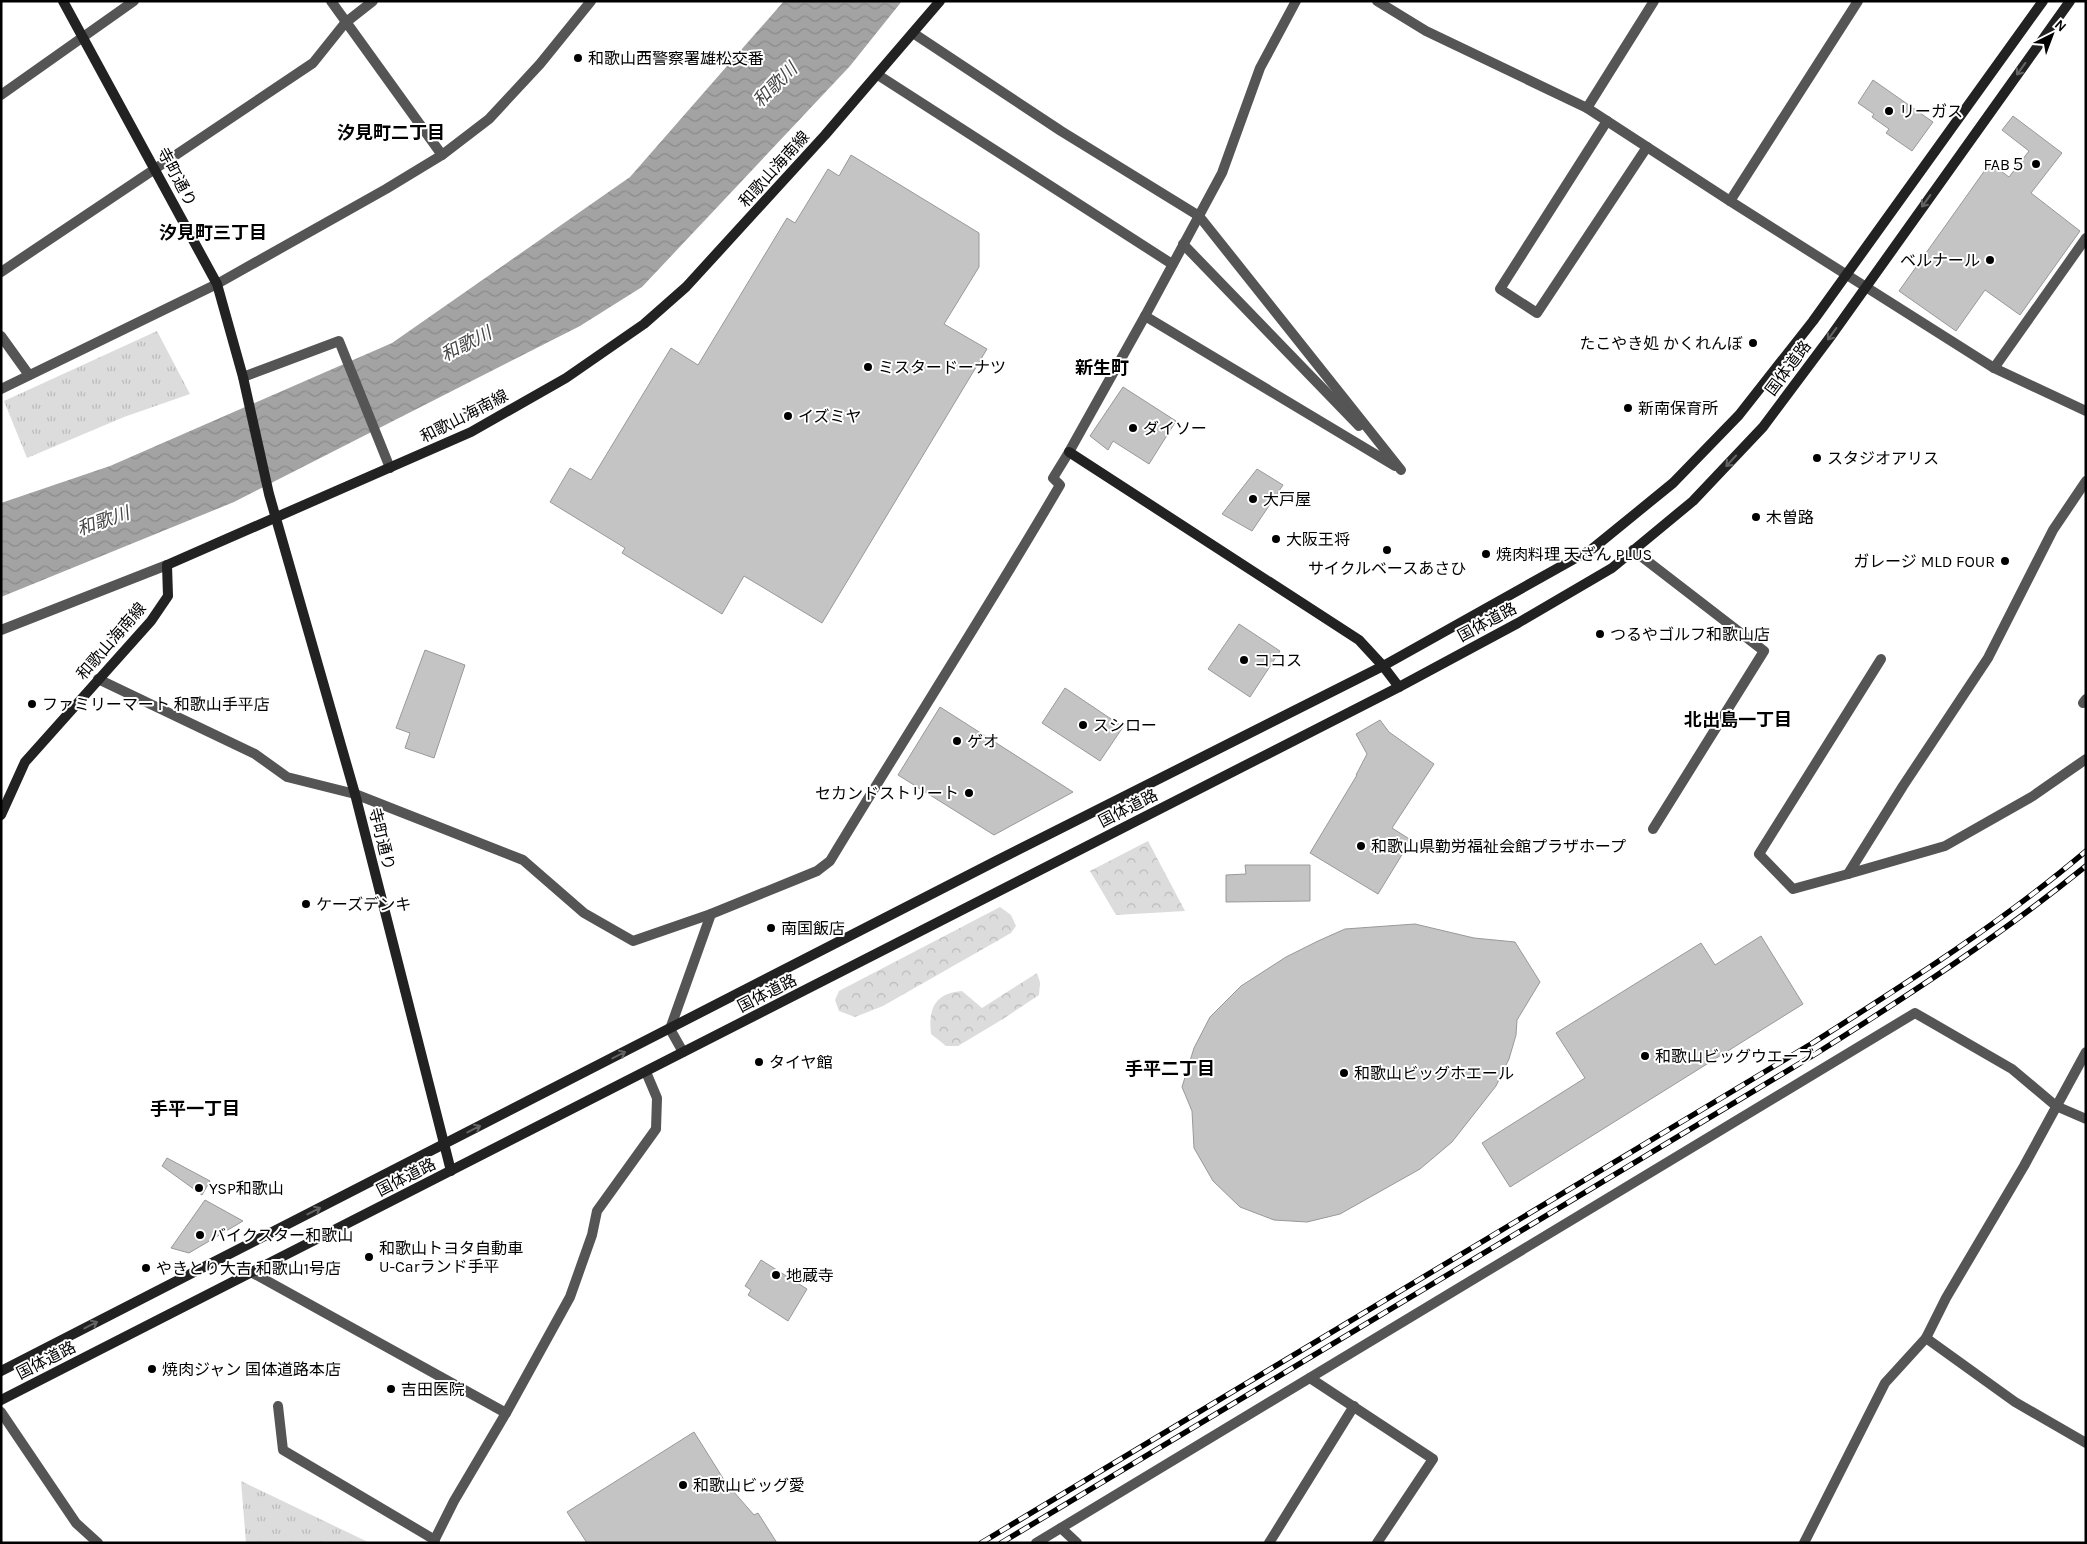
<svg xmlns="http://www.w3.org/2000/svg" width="2087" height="1544" font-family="Karla,'Noto Sans JP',sans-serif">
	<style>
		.grass { fill: url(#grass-tufts) }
		.forest { fill: url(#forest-crowns) }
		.water { fill: url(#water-waves) }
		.building { fill: #c4c4c4; stroke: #999 }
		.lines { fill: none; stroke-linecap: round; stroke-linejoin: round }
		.street { stroke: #555; stroke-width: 10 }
		.secondary { stroke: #222; stroke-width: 10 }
		.rail-casing { stroke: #000; stroke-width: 5.5 }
		.rail { stroke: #fff; stroke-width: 4; stroke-dasharray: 11; stroke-linecap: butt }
		.oneway { stroke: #646464 }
		.poi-dot { fill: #000; stroke: #fff; stroke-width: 2 }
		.labels { text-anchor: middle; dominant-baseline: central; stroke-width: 4; stroke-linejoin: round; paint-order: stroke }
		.poi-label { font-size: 16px; fill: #000; stroke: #fff; text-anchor: start }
		.street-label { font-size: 16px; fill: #000; stroke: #fff }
		.water-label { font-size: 18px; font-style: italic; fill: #444; stroke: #fff }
		.neighbourhood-label { font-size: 18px; font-weight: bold; fill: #000; stroke: #fff }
	</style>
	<defs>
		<pattern id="grass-tufts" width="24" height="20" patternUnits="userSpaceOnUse" patternTransform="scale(1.25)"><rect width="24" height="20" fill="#dcdcdc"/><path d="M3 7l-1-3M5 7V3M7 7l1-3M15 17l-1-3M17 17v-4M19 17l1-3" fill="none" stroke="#bbb"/></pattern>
		<pattern id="forest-crowns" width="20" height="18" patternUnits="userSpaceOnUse" patternTransform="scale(1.25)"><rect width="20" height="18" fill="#dcdcdc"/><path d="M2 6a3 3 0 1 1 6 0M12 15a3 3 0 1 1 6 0" fill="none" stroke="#bbb"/></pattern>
		<pattern id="water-waves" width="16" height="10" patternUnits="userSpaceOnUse" patternTransform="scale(1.25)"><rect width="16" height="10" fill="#a3a3a3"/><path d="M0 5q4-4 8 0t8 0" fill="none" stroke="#8b8b8b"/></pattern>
	</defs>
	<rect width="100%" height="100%" fill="#fff"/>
	<g class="grass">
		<path d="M157,331L190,394L124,417L27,458L4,401Z"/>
		<path d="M241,1481L370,1543H246Z"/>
	</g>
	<g class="forest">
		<path d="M1148,841L1185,911L1116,915L1090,871Z"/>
		<path d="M1000,907L1011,915L1016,926L1011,933L883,1006L855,1017L839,1011L835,1000L839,991Z"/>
		<path d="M1037,973L1040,982L1039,995L1003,1019L958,1046H946L931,1034C928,1009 935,993 962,991L982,1008Z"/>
	</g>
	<path class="water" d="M784,1H902L850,66L642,287L580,326L234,502L1,597V503L110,466L392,343L630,177Z"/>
	<g class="building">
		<path d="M1873,80L1933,122L1912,151L1886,133L1889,129L1872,117L1874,114L1858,103Z"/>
		<path d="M2013,116L2062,153L2031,193L2080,231L2020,315L1985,290L1956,331L1899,291L1990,163L2009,177L2029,151L2002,130Z"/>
		<path d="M851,155L979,233V267L944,324L987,349L822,623L744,576L722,614L622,553L625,548L550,502L570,468L591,480L671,348L698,365L787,218L795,223L828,169L839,176Z"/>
		<path d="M1123,387L1176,421L1149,464L1113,441L1108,450L1090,436Z"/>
		<path d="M1257,469L1283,485L1252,531L1222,514Z"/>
		<path d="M1239,624L1280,651L1250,697L1208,669Z"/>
		<path d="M425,650L465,665L434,758L405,748L410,733L396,728Z"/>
		<path d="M1065,688L1123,727L1100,761L1042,723Z"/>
		<path d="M940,707L1073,792L994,835L898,775Z"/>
		<path d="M1380,720L1389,732L1434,764L1392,828L1411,840L1378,894L1310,853L1357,775H1356L1367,754L1356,734Z"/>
		<path d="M1245,865H1310V901L1226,902V875L1246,874Z"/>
		<path d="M1415,924L1474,938L1515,942L1540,982L1517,1020L1516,1035L1509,1059L1496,1086L1452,1142L1420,1169L1340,1214L1307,1222L1274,1220L1240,1207L1213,1181L1194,1148L1192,1111L1182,1087L1194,1048L1210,1017L1241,986L1286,957L1318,941L1345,929Z"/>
		<path d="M1761,936L1803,1004L1510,1187L1482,1143L1585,1078L1556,1033L1701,943L1715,965Z"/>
		<path d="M167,1158L210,1181L202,1195L162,1166Z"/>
		<path d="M205,1200L243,1221L189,1253L171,1248Z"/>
		<path d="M761,1260L807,1289L788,1321L748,1295L751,1290L745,1286Z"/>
		<path d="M694,1432L726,1483L754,1515L758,1513L777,1543H587L567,1512Z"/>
	</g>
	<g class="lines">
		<g class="street">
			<path d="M331,1L442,155"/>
			<path d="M1296,1L1260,68L1222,173L1145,316L1395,466"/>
			<path d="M1377,1L1426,31L1587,108L1730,201L1994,368L2086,411"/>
			<path d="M913,33L1061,131L1199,216L1401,470"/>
			<path d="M878,75L1172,264"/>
			<path d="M1,95L134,1"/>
			<path d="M1587,108L1654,1"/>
			<path d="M1607,121L1500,289L1537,313L1647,147"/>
			<path d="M1730,201L1858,1"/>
			<path d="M1183,244L1359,426"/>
			<path d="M1,272L313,63L345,23L373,1"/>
			<path d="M1,336L29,375"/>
			<path d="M1994,368L2086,238"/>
			<path d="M243,377L339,341L390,468"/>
			<path d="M1,389L217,284L386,189L442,155L489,119L540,64L591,1"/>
			<path d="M2086,481L2053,530L1988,658L1903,786L1848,874L1945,846L2033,796L2086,759"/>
			<path d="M1633,550L1764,651L1653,829"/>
			<path d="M1,630L167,565"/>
			<path d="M98,679L255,754L287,777L355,794L523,860L584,913L633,941L711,914"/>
			<path d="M2083,703L2086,699"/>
			<path d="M1848,874L1793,889L1759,854L1881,659"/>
			<path d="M683,1052L670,1029L711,914L817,871L830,861C906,735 986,612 1060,485L1053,478L1069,452L1145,316"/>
			<path d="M251,1272L506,1413"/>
			<path d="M1926,1338L2015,1402L2086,1443"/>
			<path d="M1310,1378L1433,1459L1377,1543"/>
			<path d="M278,1406L283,1450L435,1540"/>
			<path d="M1,1412L76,1523L98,1543"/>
			<path d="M1061,1528L1077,1543"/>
			<path d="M433,1543L454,1501L506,1413L570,1297L592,1235L597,1211L656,1129L657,1098L646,1072"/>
			<path d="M1036,1543L1915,1013L2012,1069L2056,1106L2086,1119"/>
			<path d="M1269,1543L1354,1406"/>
			<path d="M1804,1543L1885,1383L1926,1338L1946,1298L2024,1166L2086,1052"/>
		</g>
		<g class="secondary">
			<path d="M63,1L217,284L243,377L269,494L355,794L451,1171"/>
			<path d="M1069,452L1359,640L1383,666L1399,687"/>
			<path d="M1,815L25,762L151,621L168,596L167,565L471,432L566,378L644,324L686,287L825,135L940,1"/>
			<path d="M1,1371L996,861L1383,666L1592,549L1673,483L1739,415L1813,321L2043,1"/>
			<path d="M1,1400L1399,687L1518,623L1612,568L1693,501L1763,427L1831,336L2070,1"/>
		</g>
		<g class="rail-casing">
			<g id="rail">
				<path d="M981,1543L1811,1044C1905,984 2000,924 2086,851"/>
				<path d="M1001,1543L1817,1053C1909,995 2001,935 2086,866"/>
			</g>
		</g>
		<use href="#rail" class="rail"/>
	</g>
	<defs><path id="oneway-shaft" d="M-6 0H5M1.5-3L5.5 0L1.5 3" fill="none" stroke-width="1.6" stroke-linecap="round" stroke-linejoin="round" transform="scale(1.25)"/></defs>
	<g class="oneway">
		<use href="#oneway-shaft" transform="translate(2021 69) rotate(126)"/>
		<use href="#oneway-shaft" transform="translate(1926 201) rotate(126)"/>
		<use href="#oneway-shaft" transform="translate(1832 334) rotate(126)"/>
		<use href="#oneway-shaft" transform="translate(1731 461) rotate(133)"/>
		<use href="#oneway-shaft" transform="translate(619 1055) rotate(-27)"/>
		<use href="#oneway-shaft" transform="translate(474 1129) rotate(-27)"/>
		<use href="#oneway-shaft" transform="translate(314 1211) rotate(-27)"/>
		<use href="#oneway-shaft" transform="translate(91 1325) rotate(-27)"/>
	</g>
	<g class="poi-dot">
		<circle cx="578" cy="58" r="5"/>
		<circle cx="1889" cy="111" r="5"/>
		<circle cx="2036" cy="164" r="5"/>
		<circle cx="1990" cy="260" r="5"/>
		<circle cx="1753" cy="343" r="5"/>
		<circle cx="868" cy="367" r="5"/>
		<circle cx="1628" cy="408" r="5"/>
		<circle cx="788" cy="416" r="5"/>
		<circle cx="1133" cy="428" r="5"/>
		<circle cx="1817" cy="458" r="5"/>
		<circle cx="1253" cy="499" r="5"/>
		<circle cx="1756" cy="517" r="5"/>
		<circle cx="1276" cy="539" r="5"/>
		<circle cx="1387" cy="550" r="5"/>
		<circle cx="1486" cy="554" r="5"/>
		<circle cx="2005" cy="561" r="5"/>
		<circle cx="1600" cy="634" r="5"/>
		<circle cx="1244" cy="660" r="5"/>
		<circle cx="32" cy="704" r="5"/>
		<circle cx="1083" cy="725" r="5"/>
		<circle cx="957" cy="741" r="5"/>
		<circle cx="969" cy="793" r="5"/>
		<circle cx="1361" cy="846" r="5"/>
		<circle cx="306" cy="904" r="5"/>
		<circle cx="771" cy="928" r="5"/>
		<circle cx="1645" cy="1056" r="5"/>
		<circle cx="759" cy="1062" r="5"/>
		<circle cx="1344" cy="1073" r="5"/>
		<circle cx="199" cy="1188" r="5"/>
		<circle cx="200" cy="1235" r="5"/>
		<circle cx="369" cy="1257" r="5"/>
		<circle cx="146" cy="1268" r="5"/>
		<circle cx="776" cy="1275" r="5"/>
		<circle cx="152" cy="1369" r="5"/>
		<circle cx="391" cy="1389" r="5"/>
		<circle cx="683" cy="1485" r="5"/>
	</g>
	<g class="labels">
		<g class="poi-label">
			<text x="588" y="58">和歌山西警察署雄松交番</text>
			<text x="1899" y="111">リーガス</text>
			<text x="2026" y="164" text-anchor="end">FAB５</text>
			<text x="1980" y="260" text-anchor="end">ベルナール</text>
			<text x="1743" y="343" text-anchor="end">たこやき処 かくれんぼ</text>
			<text x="878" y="367">ミスタードーナツ</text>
			<text x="1638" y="408">新南保育所</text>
			<text x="798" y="416">イズミヤ</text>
			<text x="1143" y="428">ダイソー</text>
			<text x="1827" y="458">スタジオアリス</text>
			<text x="1263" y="499">大戸屋</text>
			<text x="1766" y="517">木曽路</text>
			<text x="1286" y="539">大阪王将</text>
			<text x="1496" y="554">焼肉料理 天ざん PLUS</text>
			<text x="1995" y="561" text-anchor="end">ガレージ MLD FOUR</text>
			<text x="1387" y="568" text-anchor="middle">サイクルベースあさひ</text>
			<text x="1610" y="634">つるやゴルフ和歌山店</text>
			<text x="1254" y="660">ココス</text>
			<text x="42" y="704">ファミリーマート 和歌山手平店</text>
			<text x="1093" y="725">スシロー</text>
			<text x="967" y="741">ゲオ</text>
			<text x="959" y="793" text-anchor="end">セカンドストリート</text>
			<text x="1371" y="846">和歌山県勤労福祉会館プラザホープ</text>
			<text x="316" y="904">ケーズデンキ</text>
			<text x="781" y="928">南国飯店</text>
			<text x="1655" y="1056">和歌山ビッグウエーブ</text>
			<text x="769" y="1062">タイヤ館</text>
			<text x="1354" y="1073">和歌山ビッグホエール</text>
			<text x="209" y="1188">YSP和歌山</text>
			<text x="210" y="1235">バイクスター和歌山</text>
			<text x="379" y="1248">和歌山トヨタ自動車<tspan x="379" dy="18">U-Carランド手平</tspan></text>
			<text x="156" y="1268">やきとり大吉 和歌山1号店</text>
			<text x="786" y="1275">地蔵寺</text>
			<text x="162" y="1369">焼肉ジャン 国体道路本店</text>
			<text x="401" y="1389">吉田医院</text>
			<text x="693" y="1485">和歌山ビッグ愛</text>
		</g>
		<g class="street-label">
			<text transform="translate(774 169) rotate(-48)">和歌山海南線</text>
			<text transform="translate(177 177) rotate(62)">寺町通り</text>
			<text transform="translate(1788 368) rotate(-53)">国体道路</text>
			<text transform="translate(464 416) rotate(-27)">和歌山海南線</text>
			<text transform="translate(1487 622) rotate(-28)">国体道路</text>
			<text transform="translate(111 641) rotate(-49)">和歌山海南線</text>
			<text transform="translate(1128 808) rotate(-27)">国体道路</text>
			<text transform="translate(382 839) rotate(76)">寺町通り</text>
			<text transform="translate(767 993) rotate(-27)">国体道路</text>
			<text transform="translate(406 1177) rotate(-27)">国体道路</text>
			<text transform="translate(46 1360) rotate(-27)">国体道路</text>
		</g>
		<g class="water-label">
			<text transform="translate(775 85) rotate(-45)">和歌川</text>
			<text transform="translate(466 344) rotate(-27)">和歌川</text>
			<text transform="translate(103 521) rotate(-19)">和歌川</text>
		</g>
		<g class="neighbourhood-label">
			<text x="391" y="133">汐見町二丁目</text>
			<text x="213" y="233">汐見町三丁目</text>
			<text x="1102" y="368">新生町</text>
			<text x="1738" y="720">北出島一丁目</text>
			<text x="1170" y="1069">手平二丁目</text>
			<text x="195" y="1109">手平一丁目</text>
		</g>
	</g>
	<rect width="2087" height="1544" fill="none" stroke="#000000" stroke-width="5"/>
	<g transform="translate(2052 35) rotate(42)" stroke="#ffffff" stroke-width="4" paint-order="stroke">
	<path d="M0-4L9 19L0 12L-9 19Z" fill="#000000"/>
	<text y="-8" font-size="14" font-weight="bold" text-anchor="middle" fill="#000000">N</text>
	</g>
</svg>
